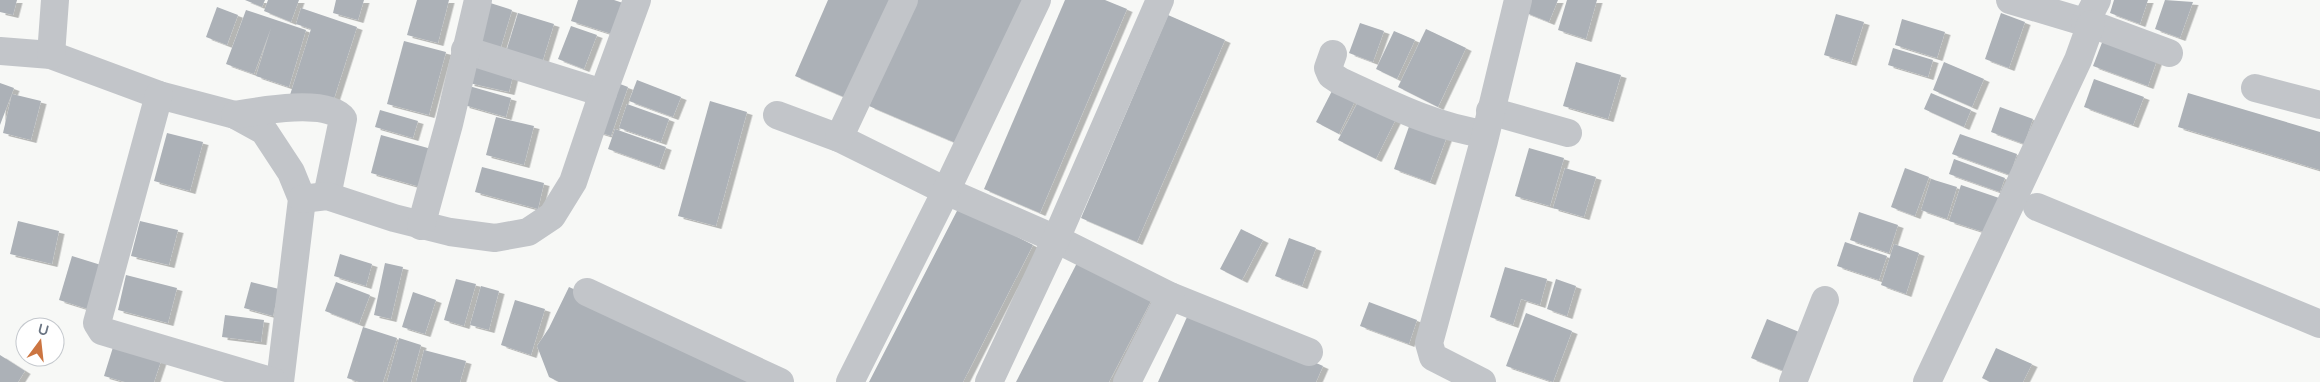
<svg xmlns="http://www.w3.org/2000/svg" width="2320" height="382" font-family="'Varela Round',sans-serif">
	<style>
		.building { fill: #acb1b7; filter: url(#shadow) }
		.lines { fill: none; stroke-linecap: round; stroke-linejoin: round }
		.minor { stroke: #c2c5c9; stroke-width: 28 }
	</style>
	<defs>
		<filter id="shadow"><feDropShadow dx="5.5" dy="3" stdDeviation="0" flood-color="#0004"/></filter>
	</defs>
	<rect width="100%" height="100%" fill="#f7f8f6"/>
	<g class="building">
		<path d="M0,0H17L13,15L0,12Z"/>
		<path d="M245,0H265L262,7Z"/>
		<path d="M268,0H299L291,22L264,11Z"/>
		<path d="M336,0H364L358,20L333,13Z"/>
		<path d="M417,0H449L438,43L407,35Z"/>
		<path d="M578,0H614L629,5L618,36L571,21Z"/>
		<path d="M828,0H894L851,100L795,76Z"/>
		<path d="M915,0H1025L963,146L869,106Z"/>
		<path d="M1065,0H1105L1127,9L1040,213L984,189Z"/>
		<path d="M1529,0H1558L1549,22L1524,12Z"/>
		<path d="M1567,0H1597L1586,39L1558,30Z"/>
		<path d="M2114,0H2148L2140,24L2110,13Z"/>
		<path d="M2165,0L2193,2L2180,38L2155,29Z"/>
		<path d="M484,1L512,10L500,50L471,41Z"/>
		<path d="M217,7L238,15L227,45L206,37Z"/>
		<path d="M301,8L357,27L331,108L290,95L311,29L296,24Z"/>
		<path d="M246,10L306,30L289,87L256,76L271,28L254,74L226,64Z"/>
		<path d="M518,13L554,24L542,63L506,52Z"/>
		<path d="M2001,13L2025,22L2009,68L1985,59Z"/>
		<path d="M1836,14L1864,22L1851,63L1824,55Z"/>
		<path d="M1168,15L1225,40L1137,242L1081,218Z"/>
		<path d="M1902,19L1945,32L1937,58L1895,45Z"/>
		<path d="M1360,23L1384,31L1373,62L1349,53Z"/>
		<path d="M571,26L597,35L584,69L558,59Z"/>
		<path d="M1426,29L1466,48L1438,107L1398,87Z"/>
		<path d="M1394,31L1415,40L1397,79L1376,69Z"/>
		<path d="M2103,40L2157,60L2148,86L2093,66Z"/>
		<path d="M404,41L446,52L429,115L387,104Z"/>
		<path d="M1893,48L1933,60L1928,77L1888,65Z"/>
		<path d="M473,62L514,72L509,92L469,83Z"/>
		<path d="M1576,62L1621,75L1608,119L1563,106Z"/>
		<path d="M1944,62L1984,79L1972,107L1933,90Z"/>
		<path d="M2094,79L2144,97L2133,125L2084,107Z"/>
		<path d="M637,80L681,97L673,117L629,101Z"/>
		<path d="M612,81L628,87L611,136L595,131Z"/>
		<path d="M0,83L14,88L0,125Z"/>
		<path d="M469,86L511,98L506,117L464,105Z"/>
		<path d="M1334,87L1356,99L1339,134L1316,122Z"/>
		<path d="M1931,93L1971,110L1964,127L1924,109Z"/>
		<path d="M2188,93L2320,132V170L2178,127Z"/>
		<path d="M12,94L41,101L31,140L3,133Z"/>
		<path d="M1360,98L1397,117L1376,159L1338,140Z"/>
		<path d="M710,101L747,112L716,226L678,216Z"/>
		<path d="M627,104L669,119L661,142L619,128Z"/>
		<path d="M2000,107L2033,119L2024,144L1991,132Z"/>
		<path d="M380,110L418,121L413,138L375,127Z"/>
		<path d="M496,117L534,126L524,165L486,155Z"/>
		<path d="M1412,118L1449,131L1430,182L1394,169Z"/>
		<path d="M615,129L666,147L659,167L608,149Z"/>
		<path d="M167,133L203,142L190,191L154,181Z"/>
		<path d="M1960,134L2017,154L2010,175L1952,154Z"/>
		<path d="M381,135L435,150L424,188L371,173Z"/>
		<path d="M1529,148L1564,158L1550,206L1515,196Z"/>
		<path d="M1954,159L2005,178L2000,192L1949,174Z"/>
		<path d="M482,167L544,183L538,209L475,192Z"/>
		<path d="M1565,168L1596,177L1584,217L1553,208Z"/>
		<path d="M1905,168L1929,177L1915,216L1891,207Z"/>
		<path d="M1931,179L1957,187L1947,219L1921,210Z"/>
		<path d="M1961,185L2002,199L1990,234L1949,221Z"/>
		<path d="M959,207L1033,245L989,331L963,382H869Z"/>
		<path d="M1859,212L1898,225L1889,253L1850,240Z"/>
		<path d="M18,221L59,231L52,264L10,254Z"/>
		<path d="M140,221L178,230L169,265L131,256Z"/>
		<path d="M1241,229L1263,240L1242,280L1220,269Z"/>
		<path d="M1289,238L1316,248L1302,286L1275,276Z"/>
		<path d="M1845,242L1887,256L1879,280L1837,266Z"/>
		<path d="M1894,244L1919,253L1906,294L1881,285Z"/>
		<path d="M340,254L372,264L366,286L334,276Z"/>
		<path d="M72,256L101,265L88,309L59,300Z"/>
		<path d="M1078,261L1152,299L1109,382H1016Z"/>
		<path d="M385,263L403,267L391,319L374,315Z"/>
		<path d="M1505,267L1547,279L1540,305L1521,299L1513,325L1490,317Z"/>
		<path d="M126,275L177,288L168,323L118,310Z"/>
		<path d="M456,279L476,284L464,326L444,320Z"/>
		<path d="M1556,279L1576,286L1567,316L1547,309Z"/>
		<path d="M251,282L279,289L273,316L244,308Z"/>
		<path d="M336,282L370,295L359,324L325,311Z"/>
		<path d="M481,286L499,291L489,330L470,325Z"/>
		<path d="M569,287L589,296L764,382H559L549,377L537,346L549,328Z"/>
		<path d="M413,292L436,300L425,334L402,327Z"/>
		<path d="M515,300L545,309L531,355L501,345Z"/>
		<path d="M1369,302L1417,320L1409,344L1360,326Z"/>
		<path d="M1191,308L1323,366L1316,382H1158Z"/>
		<path d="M1526,313L1572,331L1553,382L1506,366Z"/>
		<path d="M225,315L264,320L261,342L222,337Z"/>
		<path d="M1767,319L1804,334L1789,373L1751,358Z"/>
		<path d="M363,327L397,338L383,382H359L347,378Z"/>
		<path d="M399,338L421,345L411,382H387Z"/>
		<path d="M114,344L162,358L154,382H125L104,376Z"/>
		<path d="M1996,348L2032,364L2023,382H1990L1982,378Z"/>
		<path d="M424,350L466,361L460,382H416Z"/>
		<path d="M0,355L25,371L18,382H0Z"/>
	</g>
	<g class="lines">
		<g class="minor">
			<path d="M2010,0L2091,24L2169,53"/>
			<path d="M2085,23L2097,0"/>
			<path d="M465,50L603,93"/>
			<path d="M0,51L51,55L159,95L235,115L264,131L291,172L302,199L280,382"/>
			<path d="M1333,54L1328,68L1331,75L1340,81C1386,102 1433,127 1485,134"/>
			<path d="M51,55L55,0"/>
			<path d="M2255,88L2320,105"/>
			<path d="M159,95L97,323L102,331L112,334L274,382"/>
			<path d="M1490,111L1568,133"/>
			<path d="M235,115C258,111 328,98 343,119L327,196"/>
			<path d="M777,115L839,138L946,191L1056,239L1170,296L1309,352"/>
			<path d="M839,138L904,0"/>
			<path d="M302,199L327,196L394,218L450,232L495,238L528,232L552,216L573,182L603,93L637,0"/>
			<path d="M2037,207L2320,324"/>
			<path d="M421,226L449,124L478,0"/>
			<path d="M587,292L780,382"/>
			<path d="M850,382L946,191L1037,0"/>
			<path d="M989,382L1056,239L1160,0"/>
			<path d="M1127,382L1170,296"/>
			<path d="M1482,382L1433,357L1429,343L1484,141L1518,0"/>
			<path d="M1793,382L1825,300"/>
			<path d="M1927,382L2078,60L2091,24"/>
		</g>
	</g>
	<g transform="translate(40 342) rotate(15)"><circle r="24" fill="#ffffff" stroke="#c4c8cd"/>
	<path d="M0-4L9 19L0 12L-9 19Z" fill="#cc7541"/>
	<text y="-8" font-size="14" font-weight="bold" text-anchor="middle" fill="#6b7583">U</text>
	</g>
</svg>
